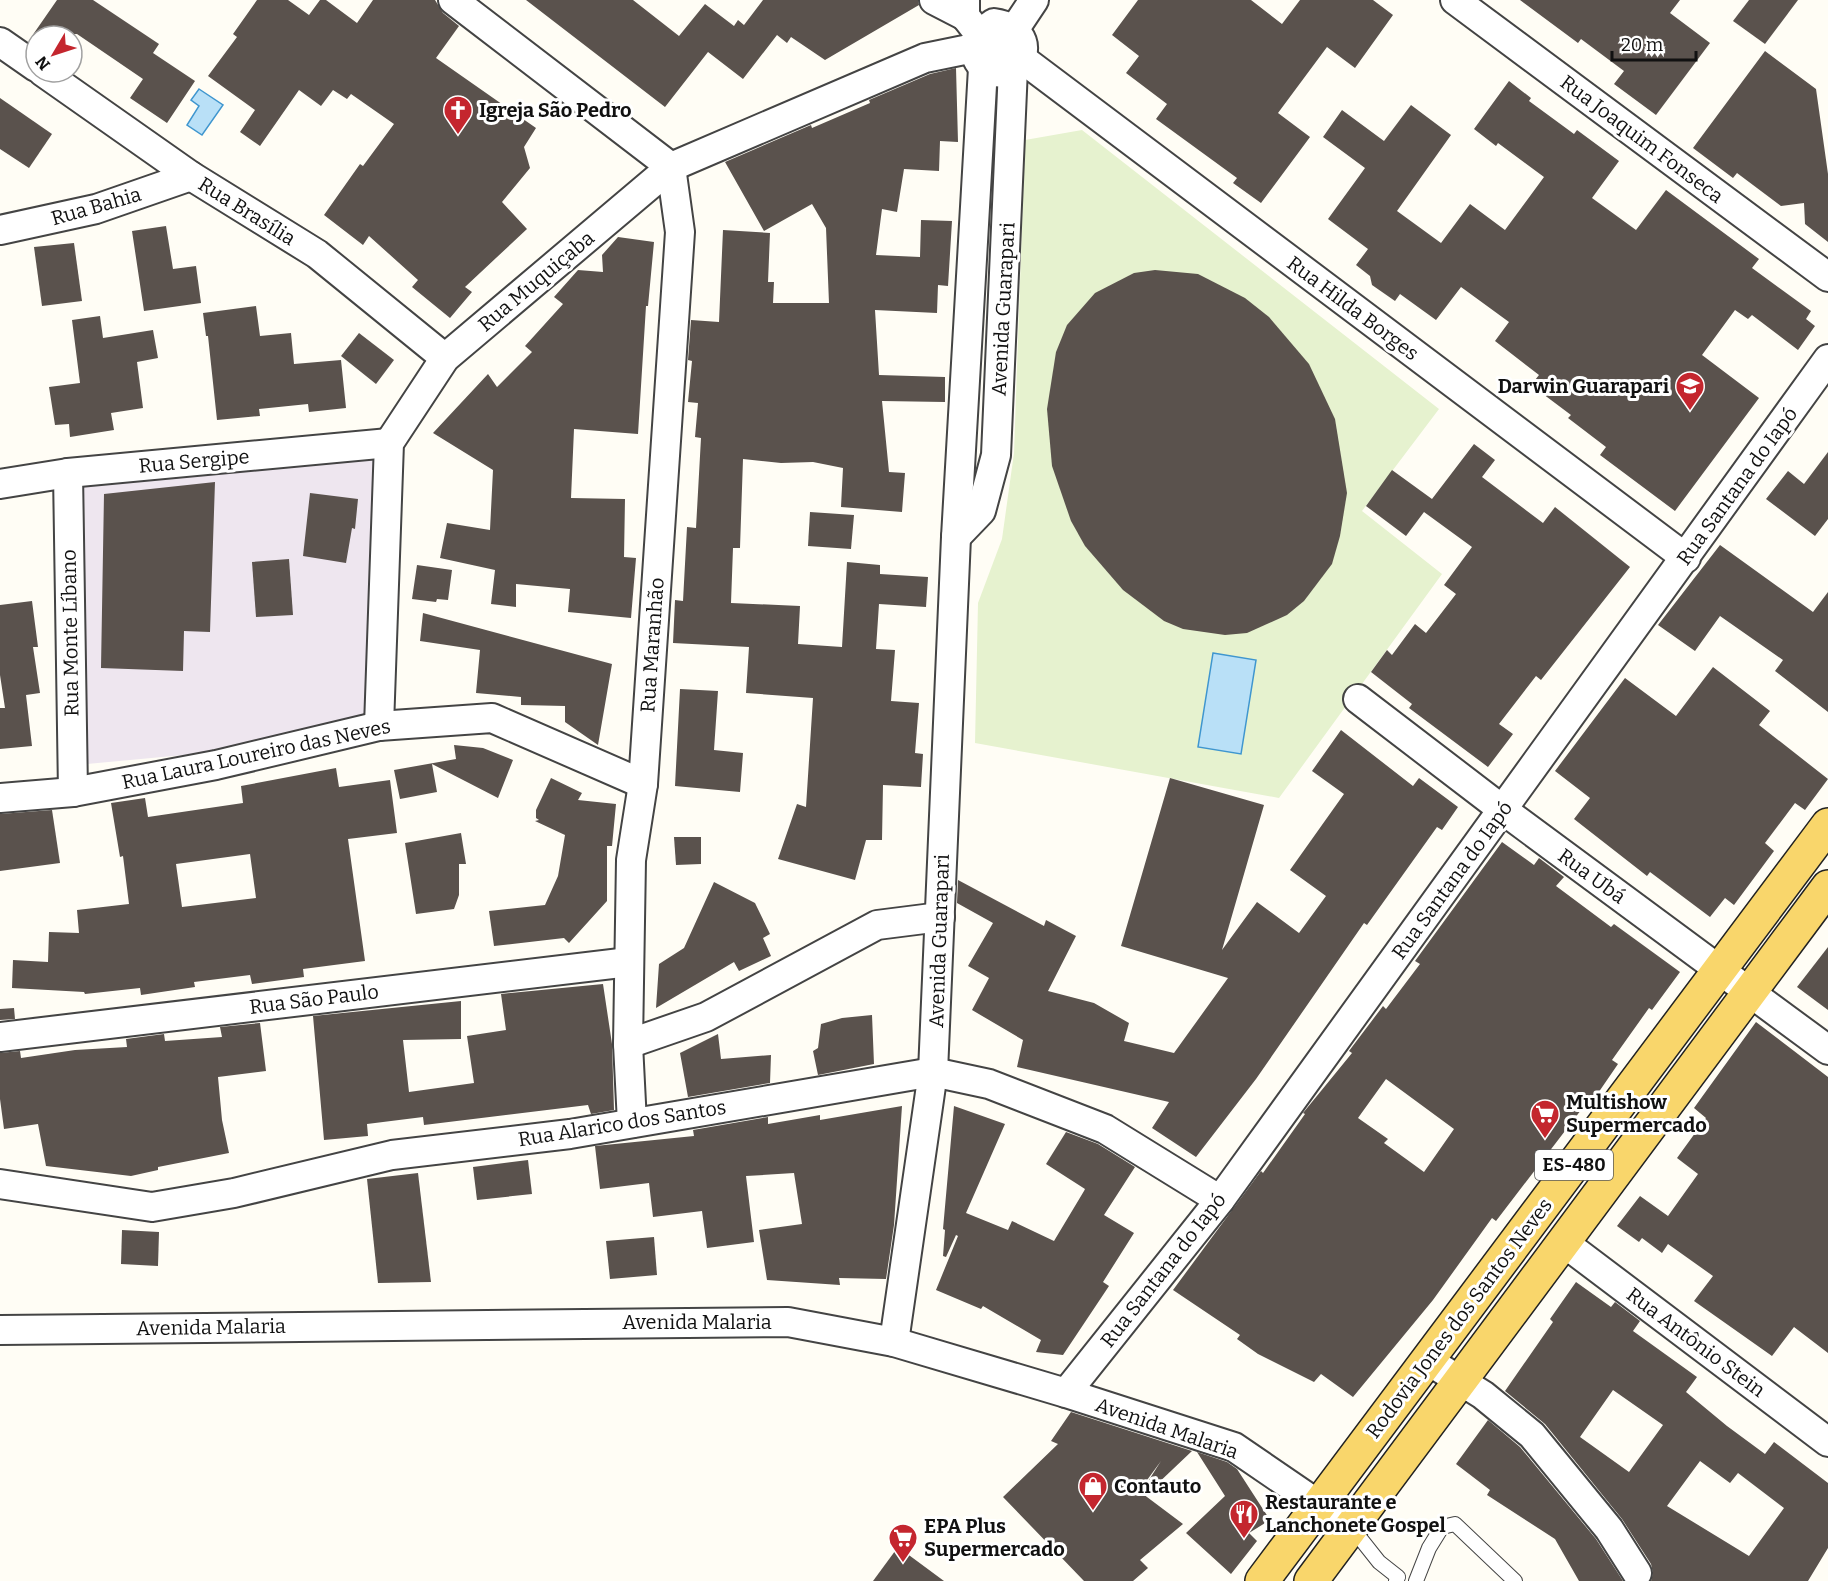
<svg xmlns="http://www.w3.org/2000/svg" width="1828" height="1581" font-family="Bitter,serif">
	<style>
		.industrial { fill: #eee6ef }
		.pitch { fill: #e6f2cf }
		.water { fill: #b9e0f7; stroke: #3f96cf; stroke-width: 1.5 }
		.building { fill: #5a524d; fill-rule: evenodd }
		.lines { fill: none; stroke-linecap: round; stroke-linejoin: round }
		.lane-casing { stroke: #444; stroke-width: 16 }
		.street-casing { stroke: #444; stroke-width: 32 }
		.primary-casing { stroke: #222; stroke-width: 36 }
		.lane { stroke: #fff; stroke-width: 14 }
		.street { stroke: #fff; stroke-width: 28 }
		.primary { stroke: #f9d66b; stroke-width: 33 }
		.labels { text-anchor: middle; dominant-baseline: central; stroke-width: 6; stroke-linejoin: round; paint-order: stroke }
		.shield { fill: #fff; stroke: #585858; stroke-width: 1.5 }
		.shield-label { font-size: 18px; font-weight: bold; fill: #111 }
		.poi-label { font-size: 20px; font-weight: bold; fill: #111; stroke: #fff; text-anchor: start }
		.street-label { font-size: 20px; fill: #111; stroke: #fff }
	</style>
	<rect width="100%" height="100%" fill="#fffdf5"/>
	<path class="industrial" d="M375,458L364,716L216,752L87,764L84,487Z"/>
	<path class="pitch" d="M1082,130L1439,409L1362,511L1442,574L1279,798L975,743L978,603L1002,539L1014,453L1025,140Z"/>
	<g class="water">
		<path d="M199,89L223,105L202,135L187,125L199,106L191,100Z"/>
		<path d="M1213,653L1256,660L1241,754L1198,747Z"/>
	</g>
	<g class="building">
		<path d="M57,0H93L159,44L153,53L195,81L167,123L130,98L143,79L77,34L32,36Z"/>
		<path d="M257,0H288L309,15L320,0H326L357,23L373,0H435L443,13L459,26L436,58L536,128L524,147L530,168L502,202L527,229L465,287L472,292L450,318L412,287L418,280L369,236L363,245L324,215L360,164L363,166L394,124L351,94L347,99L333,90L321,106L299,90L260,146L240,132L255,110L208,76L237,37L233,34Z"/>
		<path d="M526,0H633L679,36L705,4L734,26L738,20L744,25L763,0H918L919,5L825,60L791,37L787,43L777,35L743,79L708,52L665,107Z"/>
		<path d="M1138,0H1251L1282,24L1300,0H1373L1393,15L1355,68L1327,47L1278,113L1310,137L1261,203L1233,183L1237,178L1156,119L1167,104L1126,73L1139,56L1112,35Z"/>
		<path d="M1520,0H1680L1670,13L1710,43L1656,115L1614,84L1624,71L1581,39L1578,43Z"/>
		<path d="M1749,0H1798L1765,44L1733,21Z"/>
		<path d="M1765,51L1816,89L1828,174V242L1805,224L1804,203L1781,206L1737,173L1733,178L1693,148Z"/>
		<path d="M956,68L958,142L940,141L939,171L904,169L897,212L882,209L876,255L920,257L921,220L952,221L948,286L938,285L937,313L875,310L879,375L945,377V402L882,401L889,472L905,473L902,512L841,507L843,468L813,462L781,463L743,459L740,548H733L731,603L800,606L798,644L842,647L847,562L880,565V574L928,577L926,607L879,604L876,649L895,650L891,701L919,703L915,753L923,754L921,787L883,785L882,840H866L855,880L778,859L797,804L806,807L813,698L746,693L749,647L673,643L675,600L683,601L687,527L696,528L701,438L695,437L698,403L688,402L692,361L688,360L691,320L719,322L723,230L770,233L768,282H774L773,303H829L826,228L812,204L764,231L725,162L811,125L812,128L870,103L869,100L930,74Z"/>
		<path d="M1509,81L1531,98L1529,101L1574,134L1577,130L1619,161L1592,198L1636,230L1666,190L1759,259L1752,268L1811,311L1806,319L1815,326L1798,350L1752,315L1748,319L1735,310L1702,355L1759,398L1675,511L1600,455L1606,447L1568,418L1571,415L1531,385L1539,375L1495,341L1509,322L1461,287L1436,320L1400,294L1395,301L1372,285L1370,276L1356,265L1368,249L1328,219L1365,168L1323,137L1342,110L1384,141L1411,105L1451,135L1397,211L1441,243L1470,204L1505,230L1544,177L1498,143L1496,146L1474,129Z"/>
		<path d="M0,98L52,134L29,168L0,149Z"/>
		<path d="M166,226L173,269L196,266L201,303L144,311L132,231Z"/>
		<path d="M618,237L654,242L648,306H646L638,434L574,429L571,498L625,499L624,557L636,558L631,618L568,612L570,589L516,584V607L491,604L495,570L440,558L447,523L490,530L493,470L433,433L488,374L497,387L532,352L525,346L563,304L554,297L578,270L603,272L602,255Z"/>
		<path d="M74,243L82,301L42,306L34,247Z"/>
		<path d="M1155,270L1198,274L1245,298L1269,317L1309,364L1335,419L1347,493L1340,536L1332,564L1304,601L1287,615L1247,633L1225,635L1183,629L1164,621L1123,590L1085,546L1071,521L1052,466L1047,409L1056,352L1067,325L1095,293L1134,273Z"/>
		<path d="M256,306L260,336L291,333L294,364L341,360L346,408L309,412L308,404L259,409L260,416L217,420L208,336H206L203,313Z"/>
		<path d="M100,316L103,338L153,330L158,358L137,362L143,408L111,413L114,430L70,437L69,424L55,425L49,387L80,383L72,320Z"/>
		<path d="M359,333L394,360L376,384L341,356Z"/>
		<path d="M1474,444L1495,460L1482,477L1543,523L1555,507L1630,567L1541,680L1536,676L1499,724L1513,734L1488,767L1409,708L1412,704L1371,672L1387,650L1392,655L1415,624L1426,633L1456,594L1444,585L1472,547L1424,512L1406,536L1366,506L1392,470L1432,499Z"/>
		<path d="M1828,452V519L1815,536L1766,499L1788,471L1804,484Z"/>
		<path d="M215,482L210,632L184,631L183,671L101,668L104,494Z"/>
		<path d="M310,493L358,499L355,529L352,528L346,563L303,556Z"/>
		<path d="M810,512L854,515L851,549L808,546Z"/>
		<path d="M1720,545L1813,612L1828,592V712L1775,671L1783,660L1720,616L1695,651L1658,625Z"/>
		<path d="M289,559L293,615L256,617L252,562Z"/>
		<path d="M417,565L452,570L448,600L437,599L436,602L412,599Z"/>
		<path d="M32,601L38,647H33L40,693L26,695L32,746L0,749V708H5L0,675V605Z"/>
		<path d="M423,613L612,664L598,745L565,722V706L521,705V697L476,693L480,650L420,641Z"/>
		<path d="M1713,667L1770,711L1759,725L1828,779L1805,810L1795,803L1765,843L1774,851L1734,905L1725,898L1710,917L1650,872L1647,876L1574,819L1590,798L1555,771L1625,678L1676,716Z"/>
		<path d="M680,689L718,691L714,750L743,753L740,792L675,786Z"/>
		<path d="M1341,730L1413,786L1419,778L1458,807L1442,830L1437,827L1367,925L1364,923L1256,1079L1196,1157L1152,1128L1169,1102L1017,1067L1023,1040L972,1010L989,978L968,966L993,923L957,903L958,880L1044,926L1046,920L1076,936L1048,991L1094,1003L1129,1023L1124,1041L1174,1053L1228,978L1121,946L1170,778L1264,805L1222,950L1257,902L1299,933L1326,896L1290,870L1344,794L1312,771Z"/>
		<path d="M454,745L483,748L513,760L498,798L432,764L437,792L400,799L394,770L456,759Z"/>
		<path d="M336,768L339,787L390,780L397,833L348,839L365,961L303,969L304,977L252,984L250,975L194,982L195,987L141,995L140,988L85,994L84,992L12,988L13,960L48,962L49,932L79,933L77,910L129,904L123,856L120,857L111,803L145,798L148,817L243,803L241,786ZM250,854L256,898L182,907L176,864Z"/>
		<path d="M551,778L582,793L578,800L616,804L612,846H607V901L569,943L564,938L494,946L489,911L545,905L558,876L565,835L535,821L539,820L536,818V810Z"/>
		<path d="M52,810L60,863L0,871V814Z"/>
		<path d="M461,833L466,864H459V895L454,909L416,914L405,843Z"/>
		<path d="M674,837H701V864L676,865Z"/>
		<path d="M1502,842L1534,865L1539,858L1564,877L1556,886L1611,927L1614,924L1680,972L1652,1010L1649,1008L1612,1060L1618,1064L1594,1099L1591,1097L1496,1221L1492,1218L1433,1300L1353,1397L1321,1374L1314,1382L1258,1354L1237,1339L1240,1335L1173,1290L1261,1171L1263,1173L1305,1114L1303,1113L1352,1053L1349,1051L1383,1006L1386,1009L1420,964L1415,961ZM1386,1079L1454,1129L1424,1172L1384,1143L1388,1139L1358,1118Z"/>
		<path d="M714,882L755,903L770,934L763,938L771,956L739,971L734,962L656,1008L659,964L684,948Z"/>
		<path d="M1828,947V1010L1797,987Z"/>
		<path d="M603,984L612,1044L614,1110L591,1114L588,1105L424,1125L423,1117L367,1124L368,1136L324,1140L313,1016L461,1001V1039L403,1040L409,1092L474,1083L467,1036L506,1030L501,994Z"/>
		<path d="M14,1008L15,1019L0,1020V1009Z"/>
		<path d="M872,1015L874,1064L818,1075L813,1051L818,1048L821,1024L842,1018Z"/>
		<path d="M1756,1022L1828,1077V1353L1794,1327L1772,1356L1694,1301L1713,1276L1668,1244L1662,1253L1642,1238L1639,1242L1617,1226L1640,1196L1668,1216L1698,1174L1677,1158L1706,1118L1694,1108Z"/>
		<path d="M260,1023L266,1071L218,1077L222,1120L229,1153L158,1167V1170L131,1176L46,1166L38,1124L4,1129L0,1099V1053L20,1051L21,1058L75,1050L127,1047L126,1039L164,1034L165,1041L222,1037L220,1027Z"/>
		<path d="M718,1034L721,1059L771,1055L770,1083L688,1097L680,1053Z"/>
		<path d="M902,1106L894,1225L886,1279L839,1278L840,1285L767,1280L759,1230L802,1224L794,1173L746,1176L754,1242L707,1248L702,1211L653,1217L649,1183L600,1189L595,1146L694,1136L693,1130L768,1117V1124L820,1115V1120Z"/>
		<path d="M954,1106L1005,1124L966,1213L1008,1230L1012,1221L1054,1241L1084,1191L1085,1189L1046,1164L1066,1132L1098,1144L1135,1167L1104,1215L1134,1233L1103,1282L1109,1286L1063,1355L1036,1352L1041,1340L983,1306L981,1309L936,1290L958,1236L956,1235L946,1257L943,1256L945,1230L943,1229Z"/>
		<path d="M528,1160L532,1194L477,1200L473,1167Z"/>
		<path d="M418,1173L431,1282L378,1283L367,1179Z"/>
		<path d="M122,1230L159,1232L158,1266L121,1264Z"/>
		<path d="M654,1237L657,1275L610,1279L606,1241Z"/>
		<path d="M1576,1282L1611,1307L1615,1302L1640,1321L1633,1331L1697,1377L1686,1392L1727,1426L1765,1454L1774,1442L1828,1483V1548L1808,1581H1651L1653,1573L1651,1564L1622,1519L1545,1424L1505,1391L1553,1322L1550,1319ZM1613,1390L1663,1425L1629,1472L1580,1437ZM1700,1461L1730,1483L1738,1473L1784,1508L1749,1556L1667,1506Z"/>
		<path d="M1071,1412L1192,1451L1153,1488L1147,1483L1161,1461L1139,1491L1183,1524L1140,1560L1148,1568L1133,1581H1084L1003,1497L1058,1444L1051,1441Z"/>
		<path d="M1488,1420L1520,1447L1596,1539L1623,1581H1579L1555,1539L1487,1495L1490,1490L1456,1464Z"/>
		<path d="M1197,1452L1227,1462L1237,1469L1270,1520L1249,1533L1257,1541L1231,1574L1186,1533L1225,1496Z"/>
		<path d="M898,1547L944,1581H873Z"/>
	</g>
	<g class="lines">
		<g class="lane-casing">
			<g id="lane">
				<path d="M1352,1528L1379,1562L1398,1577L1396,1581"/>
				<path d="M1416,1581L1429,1548L1442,1527L1455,1524L1515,1581"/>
			</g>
		</g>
		<g class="street-casing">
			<g id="street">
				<path d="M453,0L671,167L680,232L643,784L631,860L628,1044L632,1123"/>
				<path d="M934,0L965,16"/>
				<path d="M965,0V16L979,34"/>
				<path d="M1455,0L1828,277"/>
				<path d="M994,23C1043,30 1022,84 989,70C979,66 976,58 974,48H999L979,34Z"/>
				<path d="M1014,30L1034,0"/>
				<path d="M0,42L36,67"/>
				<path d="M1021,58L1686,558"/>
				<path d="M43,72L191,176L317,254L445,358"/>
				<path d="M0,230L96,209L191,176"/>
				<path d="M68,473L73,792"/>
				<path d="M0,484L68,473L389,443"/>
				<path d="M956,537L981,511L996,455L1013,68"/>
				<path d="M1358,699L1503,810L1828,1050"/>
				<path d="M379,726L389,443L445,358L671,167L925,58L974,48"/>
				<path d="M0,798L73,792L216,765L379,726L492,718L643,784"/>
				<path d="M0,1037L629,962"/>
				<path d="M628,1044L706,1017L877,925L940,917"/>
				<path d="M0,1184L152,1207L234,1193L392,1155L570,1134L933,1072L989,1084L1105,1129L1220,1200"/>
				<path d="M1563,1242L1828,1442"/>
				<path d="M0,1330L788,1322L894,1342L1066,1393L1234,1447L1351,1527"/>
				<path d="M894,1342L933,1072L956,537L983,68"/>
				<path d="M1427,1360L1483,1395L1532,1435L1609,1529L1637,1573"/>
				<path d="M1066,1393L1220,1200L1828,359"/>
			</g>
		</g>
		<g class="primary-casing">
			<g id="primary">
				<path d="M1262,1581L1828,825"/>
				<path d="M1311,1581L1828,887"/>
			</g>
		</g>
		<use href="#lane" class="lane"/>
		<use href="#street" class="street"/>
		<use href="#primary" class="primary"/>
	</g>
	<defs>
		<g id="church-pin" transform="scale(1.5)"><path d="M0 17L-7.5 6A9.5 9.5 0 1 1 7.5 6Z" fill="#c4262e" stroke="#fff"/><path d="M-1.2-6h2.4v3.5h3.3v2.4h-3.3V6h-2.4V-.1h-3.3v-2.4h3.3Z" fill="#fff"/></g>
		<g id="university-pin" transform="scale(1.5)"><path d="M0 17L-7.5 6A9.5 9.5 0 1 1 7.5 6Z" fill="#c4262e" stroke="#fff"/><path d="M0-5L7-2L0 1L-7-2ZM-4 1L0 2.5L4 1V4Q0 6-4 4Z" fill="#fff"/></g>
		<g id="supermarket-pin" transform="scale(1.5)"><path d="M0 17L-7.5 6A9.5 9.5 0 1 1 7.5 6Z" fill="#c4262e" stroke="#fff"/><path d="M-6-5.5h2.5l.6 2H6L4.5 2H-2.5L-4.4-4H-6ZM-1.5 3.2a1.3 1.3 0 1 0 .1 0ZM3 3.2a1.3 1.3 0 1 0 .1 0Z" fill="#fff"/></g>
		<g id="shop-pin" transform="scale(1.5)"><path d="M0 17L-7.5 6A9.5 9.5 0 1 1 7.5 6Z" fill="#c4262e" stroke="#fff"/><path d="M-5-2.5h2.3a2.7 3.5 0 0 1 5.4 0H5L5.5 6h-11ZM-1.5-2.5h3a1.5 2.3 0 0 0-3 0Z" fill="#fff"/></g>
		<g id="restaurant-pin" transform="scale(1.5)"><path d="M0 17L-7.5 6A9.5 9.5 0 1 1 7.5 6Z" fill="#c4262e" stroke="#fff"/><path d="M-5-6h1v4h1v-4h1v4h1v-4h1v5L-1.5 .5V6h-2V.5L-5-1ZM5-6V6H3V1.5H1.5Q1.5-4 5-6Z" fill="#fff"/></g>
	</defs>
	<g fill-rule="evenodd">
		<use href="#church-pin" x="458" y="110"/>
		<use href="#university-pin" x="1690" y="386"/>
		<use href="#supermarket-pin" x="1545" y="1114"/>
		<use href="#shop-pin" x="1093" y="1486"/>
		<use href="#restaurant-pin" x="1244" y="1514"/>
		<use href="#supermarket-pin" x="903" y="1538"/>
	</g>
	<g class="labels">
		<rect class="shield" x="1535" y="1150" width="78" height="30" rx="4.5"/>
		<g class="shield-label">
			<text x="1574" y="1165">ES-480</text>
		</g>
		<g class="poi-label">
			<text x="479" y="110">Igreja São Pedro</text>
			<text x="1669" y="386" text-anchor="end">Darwin Guarapari</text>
			<text x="1566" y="1102">Multishow<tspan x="1566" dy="23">Supermercado</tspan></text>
			<text x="1114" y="1486">Contauto</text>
			<text x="1265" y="1502">Restaurante e<tspan x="1265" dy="23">Lanchonete Gospel</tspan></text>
			<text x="924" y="1526">EPA Plus<tspan x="924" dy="23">Supermercado</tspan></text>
		</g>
		<g class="street-label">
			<text transform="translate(1642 139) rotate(37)">Rua Joaquim Fonseca</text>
			<text transform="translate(96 206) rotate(-16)">Rua Bahia</text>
			<text transform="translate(247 211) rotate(32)">Rua Brasília</text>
			<text transform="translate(536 281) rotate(-40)">Rua Muquiçaba</text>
			<text transform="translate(1353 308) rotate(37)">Rua Hilda Borges</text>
			<text transform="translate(1003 309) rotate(-87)">Avenida Guarapari</text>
			<text transform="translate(194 461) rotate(-5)">Rua Sergipe</text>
			<text transform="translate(1737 486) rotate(-54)">Rua Santana do Iapó</text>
			<text transform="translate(70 633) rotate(-91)">Rua Monte Líbano</text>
			<text transform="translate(652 645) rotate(-86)">Rua Maranhão</text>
			<text transform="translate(256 754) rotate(-12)">Rua Laura Loureiro das Neves</text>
			<text transform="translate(1592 876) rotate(36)">Rua Ubá</text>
			<text transform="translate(1452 880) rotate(-54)">Rua Santana do Iapó</text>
			<text transform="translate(939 941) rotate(-88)">Avenida Guarapari</text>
			<text transform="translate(314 999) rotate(-7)">Rua São Paulo</text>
			<text transform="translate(622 1123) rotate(-9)">Rua Alarico dos Santos</text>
			<text transform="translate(1163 1270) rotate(-52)">Rua Santana do Iapó</text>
			<text transform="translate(1459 1318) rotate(-53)">Rodovia Jones dos Santos Neves</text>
			<text x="697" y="1322">Avenida Malaria</text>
			<text transform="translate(211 1327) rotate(-1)">Avenida Malaria</text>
			<text transform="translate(1696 1342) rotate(37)">Rua Antônio Stein</text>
			<text transform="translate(1167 1428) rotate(19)">Avenida Malaria</text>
		</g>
	</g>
	<g transform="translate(54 54) rotate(231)"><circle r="28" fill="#ffffff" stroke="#a0a0a0" stroke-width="1.5"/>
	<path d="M0-4.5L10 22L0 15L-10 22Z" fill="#c4262e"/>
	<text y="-9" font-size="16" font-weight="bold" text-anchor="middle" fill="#111111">N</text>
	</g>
	<path d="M1612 51v9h84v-9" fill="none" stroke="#111111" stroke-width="3"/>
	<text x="1621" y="51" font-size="18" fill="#111111" stroke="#ffffff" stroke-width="4.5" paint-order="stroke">20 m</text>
</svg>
